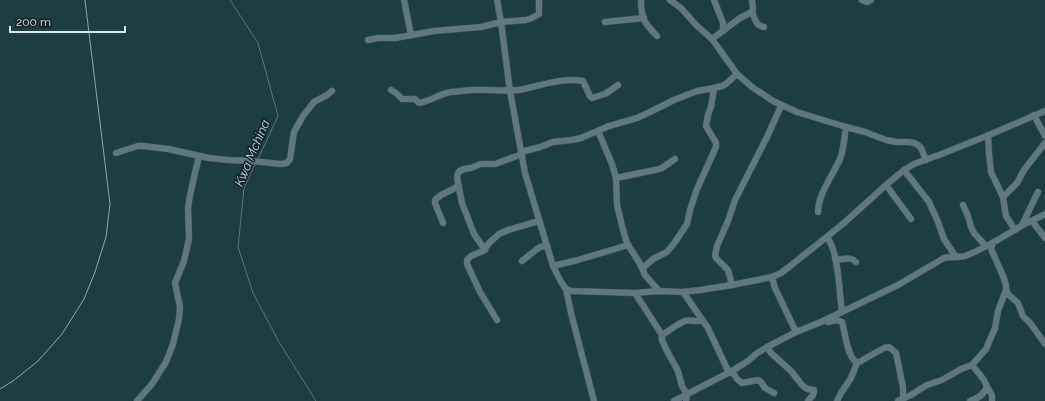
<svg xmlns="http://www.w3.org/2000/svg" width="1045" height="401" font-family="Raleway,sans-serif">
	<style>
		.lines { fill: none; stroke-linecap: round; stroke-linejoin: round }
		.stream { stroke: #577296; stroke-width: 1 }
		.minor-casing { stroke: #3c5a5c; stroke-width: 7 }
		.minor { stroke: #627681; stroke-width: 6 }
		.rail { stroke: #90a7a9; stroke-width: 1 }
		.labels { text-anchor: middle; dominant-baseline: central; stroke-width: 3; stroke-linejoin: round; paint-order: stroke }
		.water-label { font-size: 13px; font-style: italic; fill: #b8d3f6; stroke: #142223 }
	</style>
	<rect width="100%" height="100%" fill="#1e3e41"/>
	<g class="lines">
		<g class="stream">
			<path d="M230,0L258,43L278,116L258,159"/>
			<path d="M255,164L244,188L238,247L253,293L279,342L316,401"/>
		</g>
		<g class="minor-casing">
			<g id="minor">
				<path d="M404,0L411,35"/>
				<path d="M497,0L501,22L510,91L525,173L553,266L561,282L566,289L571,291L635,293L659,291L683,292L700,290L732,285L772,277L781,273L789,267L844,223L886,185L904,170L914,164L939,155L989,135L1045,111"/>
				<path d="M641,0C641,19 645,24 657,36"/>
				<path d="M670,0L681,8L697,26L712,39L737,74L752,87L773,101L797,112L846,127L865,132L886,140L896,142H908L914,143L918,145L921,148L926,160"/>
				<path d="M714,0L723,23V31"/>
				<path d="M862,0L867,2L871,0"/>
				<path d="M752,12C755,19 756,26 764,27"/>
				<path d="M605,22L644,18"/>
				<path d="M712,39L740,18L752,12L753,9L752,0"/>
				<path d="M368,40L378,38H395L434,31L481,27L501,22L526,20L532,18L539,14V0"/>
				<path d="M391,90L396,93L402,99H415L419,103C430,101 440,94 451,92C463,91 476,89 488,90C499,90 509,91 519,90C541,86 561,77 583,81L590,96L592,98L605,94L618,85"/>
				<path d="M1034,115L1045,136"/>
				<path d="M598,131L612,164L616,178L617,205L622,226L626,240L628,245L639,262L645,275L659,291"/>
				<path d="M988,135L989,153L991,172L1003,197L1006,216L1015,230"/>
				<path d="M521,152L540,147L553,142L572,140L581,138L609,126L637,118L650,112L674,100L697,91L714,88L722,86L726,84L737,74"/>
				<path d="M116,153L138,146H143L168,149L209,158L228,160L252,161L281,164L287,163L290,159L294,132L303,116L314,102L327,95L332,91"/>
				<path d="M904,170L929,202L938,222L944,239L956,257"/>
				<path d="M616,178L655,170L662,168L675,159"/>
				<path d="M886,185L911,219"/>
				<path d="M1003,197L1017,183L1024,170L1045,143"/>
				<path d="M963,205L968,216L971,227L974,233L986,246"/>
				<path d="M818,212C818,194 833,175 840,159C844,149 844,138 846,127"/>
				<path d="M1032,221L1045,238"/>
				<path d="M443,223L435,203V200L441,195L459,186"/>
				<path d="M1022,225L1038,192"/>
				<path d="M827,237C839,253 839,292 842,312"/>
				<path d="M485,250L474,234L462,203L457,178L458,173L460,171L464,169L471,168L481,164H495L522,154"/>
				<path d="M835,259C843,261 849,255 856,262"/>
				<path d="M522,261L537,249L540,247L547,246"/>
				<path d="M553,266L578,260L628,245"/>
				<path d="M643,269L645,266L653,259L667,252L675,242L687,224L690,210L697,189L716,147V143L706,126L708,115L711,107L714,88"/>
				<path d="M772,277L775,288L796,332"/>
				<path d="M732,285L728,270L717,259L715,256L717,246L728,221L735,200L767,137L781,106"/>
				<path d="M566,289L571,313L594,401"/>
				<path d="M1006,290L1009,295L1018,303L1023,316L1031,324L1045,344"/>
				<path d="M683,292L708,328L729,373"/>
				<path d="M635,293L662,335V340L666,349L678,371L682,386L687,394L686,401"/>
				<path d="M497,320L480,292L467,264V260L471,256L483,251L490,242L499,234L508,230L539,221"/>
				<path d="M828,322L837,320L842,322C845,332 847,353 854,360C856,363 856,362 859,362L884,348L889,347L896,353L897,358L903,387V399"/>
				<path d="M662,335C669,331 677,324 685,321C692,319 696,323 702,320"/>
				<path d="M767,347L771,353L791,371L802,385L807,389L814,390V392L813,395L808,401"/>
				<path d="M732,371L737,379L742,383L758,380L761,382L765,388L774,393"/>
				<path d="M987,387L992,395V401"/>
				<path d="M137,401L152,384L166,362L173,344L179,319L180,307L175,283L184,261L189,239L188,208L190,195L199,156"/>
				<path d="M674,401L732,371L748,361L756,354L767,347L796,332L821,322L898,285L944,258C951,256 958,258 965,256C986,248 1004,236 1023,225C1030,221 1038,218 1045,214"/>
				<path d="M837,401L841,393L851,378L857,363"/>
				<path d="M898,401L911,395L927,385L942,380L961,369L972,365L986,349L995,328L998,311L1006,290V285L1003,276L992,251L991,248L993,243"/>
				<path d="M970,401C977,399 984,394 987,387L984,380L972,365"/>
			</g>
		</g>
		<use href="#minor" class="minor"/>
		<path class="rail" d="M0,389L13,381L38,361L62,334L84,299L95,272L106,237L110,204L85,0"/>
	</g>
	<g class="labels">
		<g class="water-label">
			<text transform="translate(252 153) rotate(-67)">Kwa Mchina</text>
		</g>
	</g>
	<path d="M10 26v6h115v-6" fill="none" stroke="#d8eaeb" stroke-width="2"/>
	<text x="16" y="26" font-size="12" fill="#d8eaeb" stroke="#142223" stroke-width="3" paint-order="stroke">200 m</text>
</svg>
